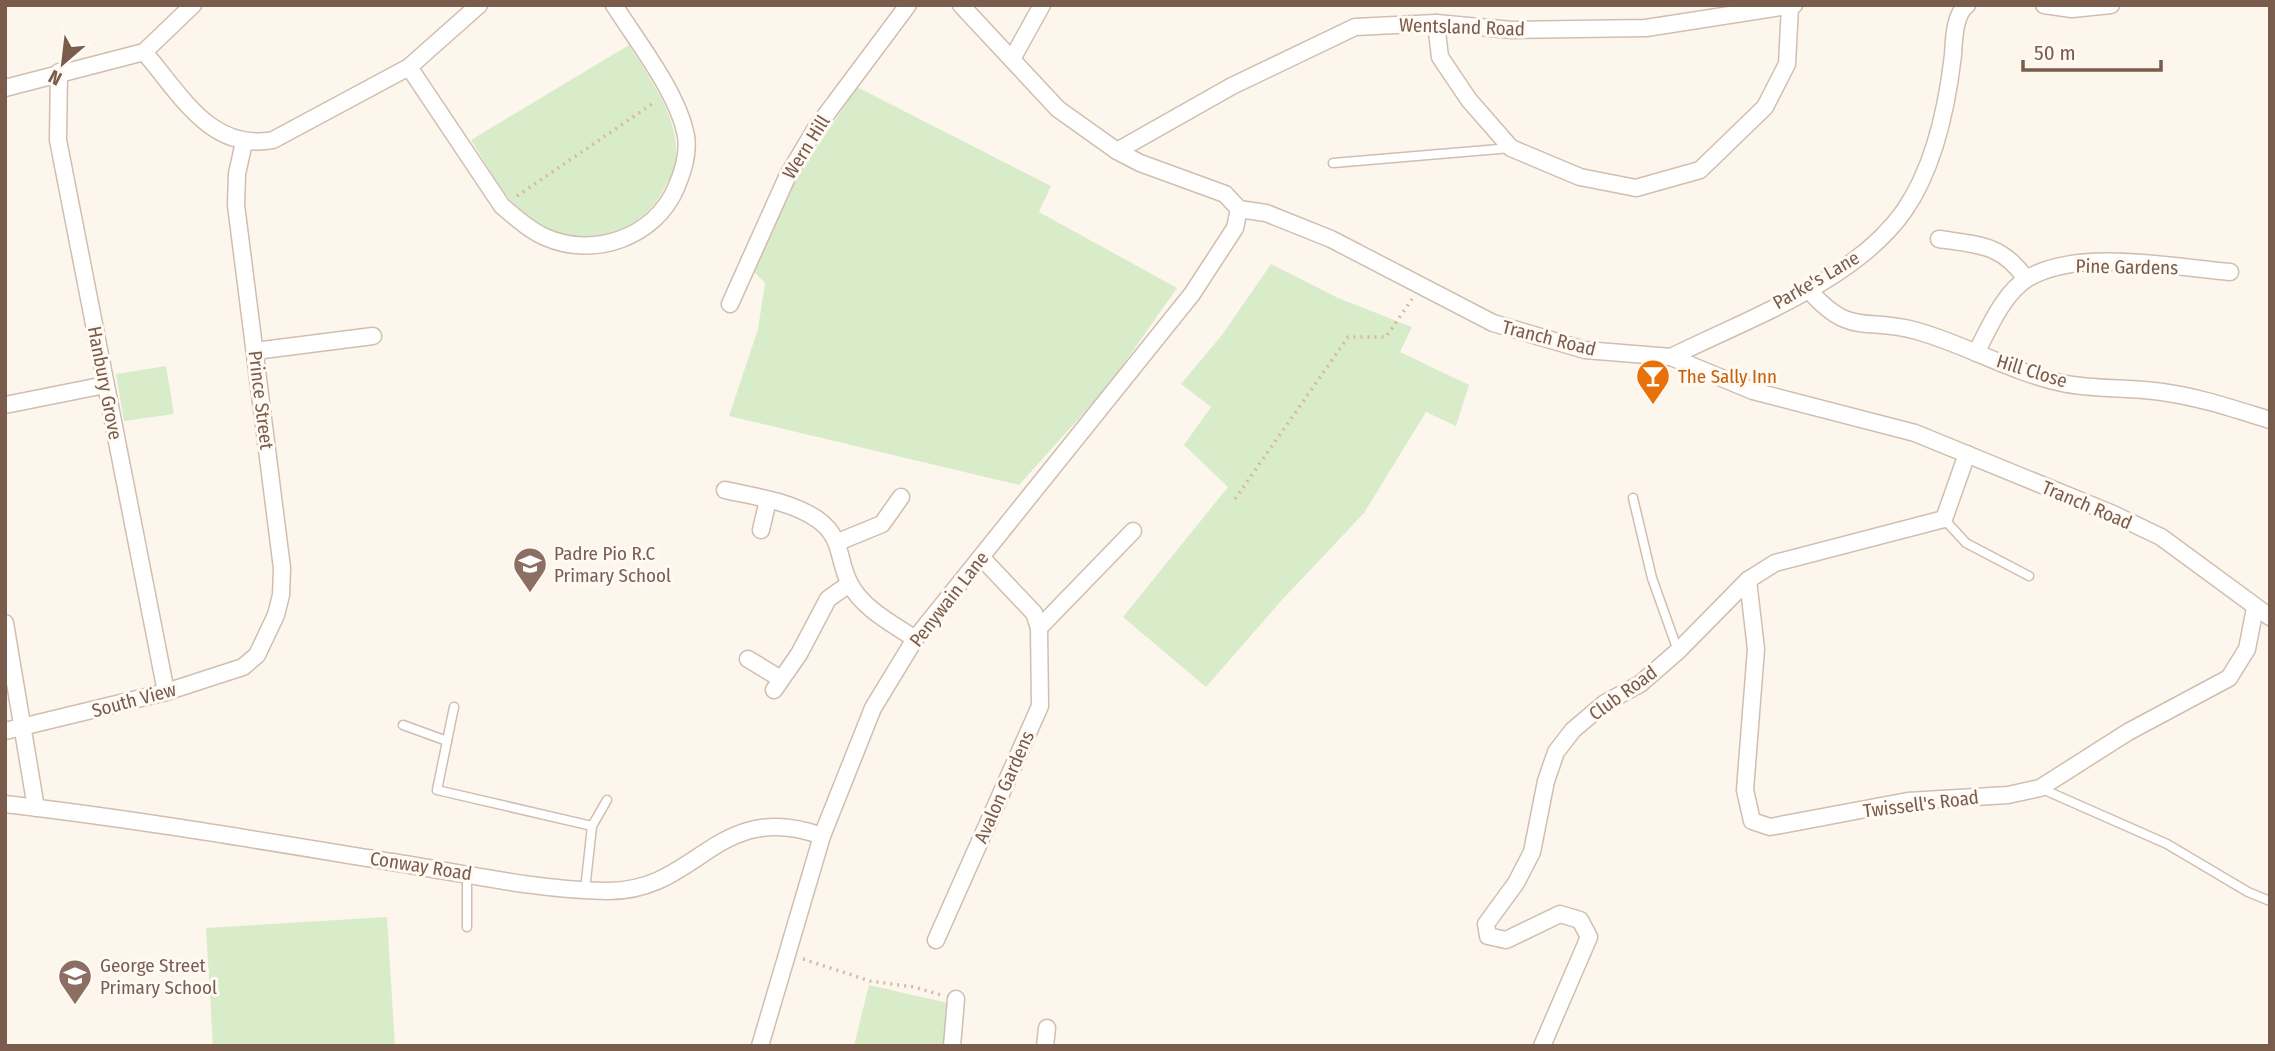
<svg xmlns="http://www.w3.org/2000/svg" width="2275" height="1051" font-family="'Fira Sans Condensed',sans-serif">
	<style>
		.green { fill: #d8ecc9 }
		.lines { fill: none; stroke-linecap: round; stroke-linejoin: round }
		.lane-casing { stroke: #d1beb0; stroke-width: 11 }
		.street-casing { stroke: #d1beb0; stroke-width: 19 }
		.path { stroke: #d9b8a5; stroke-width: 3.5; stroke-dasharray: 2 5; stroke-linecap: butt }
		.lane { stroke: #fff; stroke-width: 8 }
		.street { stroke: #fff; stroke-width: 16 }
		.labels { text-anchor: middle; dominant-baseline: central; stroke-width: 6; stroke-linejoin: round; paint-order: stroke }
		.street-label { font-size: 19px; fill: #7a5c4d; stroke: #fffaf3 }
		.food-label { font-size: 19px; fill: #c56008; stroke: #fffaf3; text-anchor: start }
		.education-label { font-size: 19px; fill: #785e54; stroke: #fffaf3; text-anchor: start }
	</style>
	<rect width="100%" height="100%" fill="#fdf6ec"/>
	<g class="green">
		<path d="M629,45C650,80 680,116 676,161C676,169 670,178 666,185C643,237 572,256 527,218C504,198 488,166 471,140Z"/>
		<path d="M857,87L1051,186L1039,212L1177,288L1108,386L1019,485L729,416L758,329L765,283L753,271L793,183Z"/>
		<path d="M1271,264L1338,298L1412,327L1400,352L1469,385L1456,426L1426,412L1364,513L1280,602L1206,687L1123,617L1228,487L1184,445L1211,407L1181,384L1222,335Z"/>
		<path d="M166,366L174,414L124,421L116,374Z"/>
		<path d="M387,917L395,1046H213L206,928Z"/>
		<path d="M869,985L948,1003L943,1046H854Z"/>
	</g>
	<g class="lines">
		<g class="lane-casing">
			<g id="lane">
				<path d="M1333,163L1511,148"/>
				<path d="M1633,498L1652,578L1678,651"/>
				<path d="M1944,519L1966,543L2029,576"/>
				<path d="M454,707L437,790L592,826"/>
				<path d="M403,725L447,741"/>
				<path d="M2040,788L2167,844L2248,892L2270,901"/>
				<path d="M467,874V927"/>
				<path d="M585,890L592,826L607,800"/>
			</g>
		</g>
		<g class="street-casing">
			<g id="street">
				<path d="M961,5L1058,109L1117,151L1140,163L1225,194L1239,209L1266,213L1331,239L1493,323L1585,350L1671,357L1753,391L1915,433L2113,514L2161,537L2270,617"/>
				<path d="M2044,5L2072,9L2111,5"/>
				<path d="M1436,23L1440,57L1469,100L1511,148L1580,177L1636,188L1700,170L1765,107L1787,64L1790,6"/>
				<path d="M144,52C180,93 210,152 273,140L409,67L479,5"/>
				<path d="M1012,59L1042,5"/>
				<path d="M409,67L502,206C515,217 529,230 545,237C594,259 655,237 676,188C683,172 689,154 686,136C678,93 638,43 614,5"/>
				<path d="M59,72L58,140L166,692"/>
				<path d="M5,88L144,52L193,5"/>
				<path d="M1117,151L1232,86L1355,27L1436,23L1512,30L1646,28L1794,5"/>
				<path d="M1939,239C1979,245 2002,244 2026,279"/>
				<path d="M1808,289C1851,339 1866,316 1917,331C1967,345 2011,372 2062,383C2094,390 2129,387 2162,392C2199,397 2234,409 2270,420"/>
				<path d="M730,304L788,175L816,128L908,5"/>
				<path d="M255,351L373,336"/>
				<path d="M1976,353C1988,330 2004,292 2028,278C2080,248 2171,267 2230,272"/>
				<path d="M1671,357C1747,319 1854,282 1904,211C1934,168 1947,107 1953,55C1954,40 1954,15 1967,5"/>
				<path d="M5,405L105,385"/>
				<path d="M725,490C756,497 790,501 817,519C844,538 837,560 850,584C863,609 893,624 915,639"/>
				<path d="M761,530L768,500"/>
				<path d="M838,542L882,524L901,497"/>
				<path d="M1748,580L1756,649L1745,790L1752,821L1770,827L1908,801L2008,795L2040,788L2128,732L2229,678L2247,649L2255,608"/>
				<path d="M5,623L36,808"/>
				<path d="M1039,628L1133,531"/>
				<path d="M748,659L781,679"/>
				<path d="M774,690L799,654L828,599L849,584"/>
				<path d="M5,731L166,692L243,667L257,655L276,615L281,595L282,568L236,205L237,174L244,142"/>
				<path d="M5,804C135,819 263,841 392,862C462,873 536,890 607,891C699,892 716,798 822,836"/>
				<path d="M936,940L1040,706L1039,628L1034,613L981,557"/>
				<path d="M760,1046L822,836L873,708L915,639L1192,294L1235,228L1239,209"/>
				<path d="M952,1046L956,999"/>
				<path d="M1045,1046L1047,1028"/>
				<path d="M1542,1046L1589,937L1580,920L1560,914L1506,940L1488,936L1486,924L1516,883L1532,852L1546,781L1556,752L1573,730L1605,703L1640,684L1678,651L1748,580L1775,563L1944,519L1967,454"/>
			</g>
		</g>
		<g class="path">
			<path d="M517,196L655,102"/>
			<path d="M1235,499L1348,337H1386L1412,299"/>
			<path d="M803,959L870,981L914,987L941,995"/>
		</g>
		<use href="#lane" class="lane"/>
		<use href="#street" class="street"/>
	</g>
	<defs>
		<g id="bar-pin" transform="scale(1.75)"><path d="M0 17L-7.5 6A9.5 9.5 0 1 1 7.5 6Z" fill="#e8710a" stroke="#fffaf3"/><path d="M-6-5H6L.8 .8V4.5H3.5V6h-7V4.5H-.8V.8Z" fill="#fff"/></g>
		<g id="school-pin" transform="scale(1.75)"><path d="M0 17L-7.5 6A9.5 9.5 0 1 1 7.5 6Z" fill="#8d6e63" stroke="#fffaf3"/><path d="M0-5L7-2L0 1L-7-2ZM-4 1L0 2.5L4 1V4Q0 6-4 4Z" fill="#fff"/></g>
	</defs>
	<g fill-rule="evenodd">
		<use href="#bar-pin" x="1653" y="376"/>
		<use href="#school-pin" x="530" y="564"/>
		<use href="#school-pin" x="75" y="976"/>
	</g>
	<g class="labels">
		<g class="street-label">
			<text transform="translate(1462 27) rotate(2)">Wentsland Road</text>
			<text transform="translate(806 147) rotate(-58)">Wern Hill</text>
			<text transform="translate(2127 267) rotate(1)">Pine Gardens</text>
			<text transform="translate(1816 280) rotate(-30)">Parke's Lane</text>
			<text transform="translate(1549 338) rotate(14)">Tranch Road</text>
			<text transform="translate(2032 371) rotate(17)">Hill Close</text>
			<text transform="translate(105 383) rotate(79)">Hanbury Grove</text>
			<text transform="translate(261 400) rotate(83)">Prince Street</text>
			<text transform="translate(2087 505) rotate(23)">Tranch Road</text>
			<text transform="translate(949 599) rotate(-52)">Penywain Lane</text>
			<text transform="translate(1623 693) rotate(-36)">Club Road</text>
			<text transform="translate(134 700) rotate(-15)">South View</text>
			<text transform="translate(1004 787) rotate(-66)">Avalon Gardens</text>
			<text transform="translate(1921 804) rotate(-7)">Twissell's Road</text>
			<text transform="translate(421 866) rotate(9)">Conway Road</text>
		</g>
		<g class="food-label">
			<text x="1678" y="376">The Sally Inn</text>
		</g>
		<g class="education-label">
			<text x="554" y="553">Padre Pio R.C<tspan x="554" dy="22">Primary School</tspan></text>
			<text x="100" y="965">George Street<tspan x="100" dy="22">Primary School</tspan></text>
		</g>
	</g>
	<rect width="2275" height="1051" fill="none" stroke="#7a5c4d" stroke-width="14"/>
	<g transform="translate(63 63) rotate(208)" stroke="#fffaf3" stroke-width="5" paint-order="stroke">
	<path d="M0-5L12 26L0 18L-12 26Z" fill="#7a5c4d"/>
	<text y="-10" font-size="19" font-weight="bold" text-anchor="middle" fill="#7a5c4d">N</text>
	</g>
	<path d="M2023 60v10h138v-10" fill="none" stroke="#7a5c4d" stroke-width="3.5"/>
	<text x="2034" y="60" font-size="21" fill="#7a5c4d" stroke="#fffaf3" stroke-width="5" paint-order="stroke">50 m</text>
</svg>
